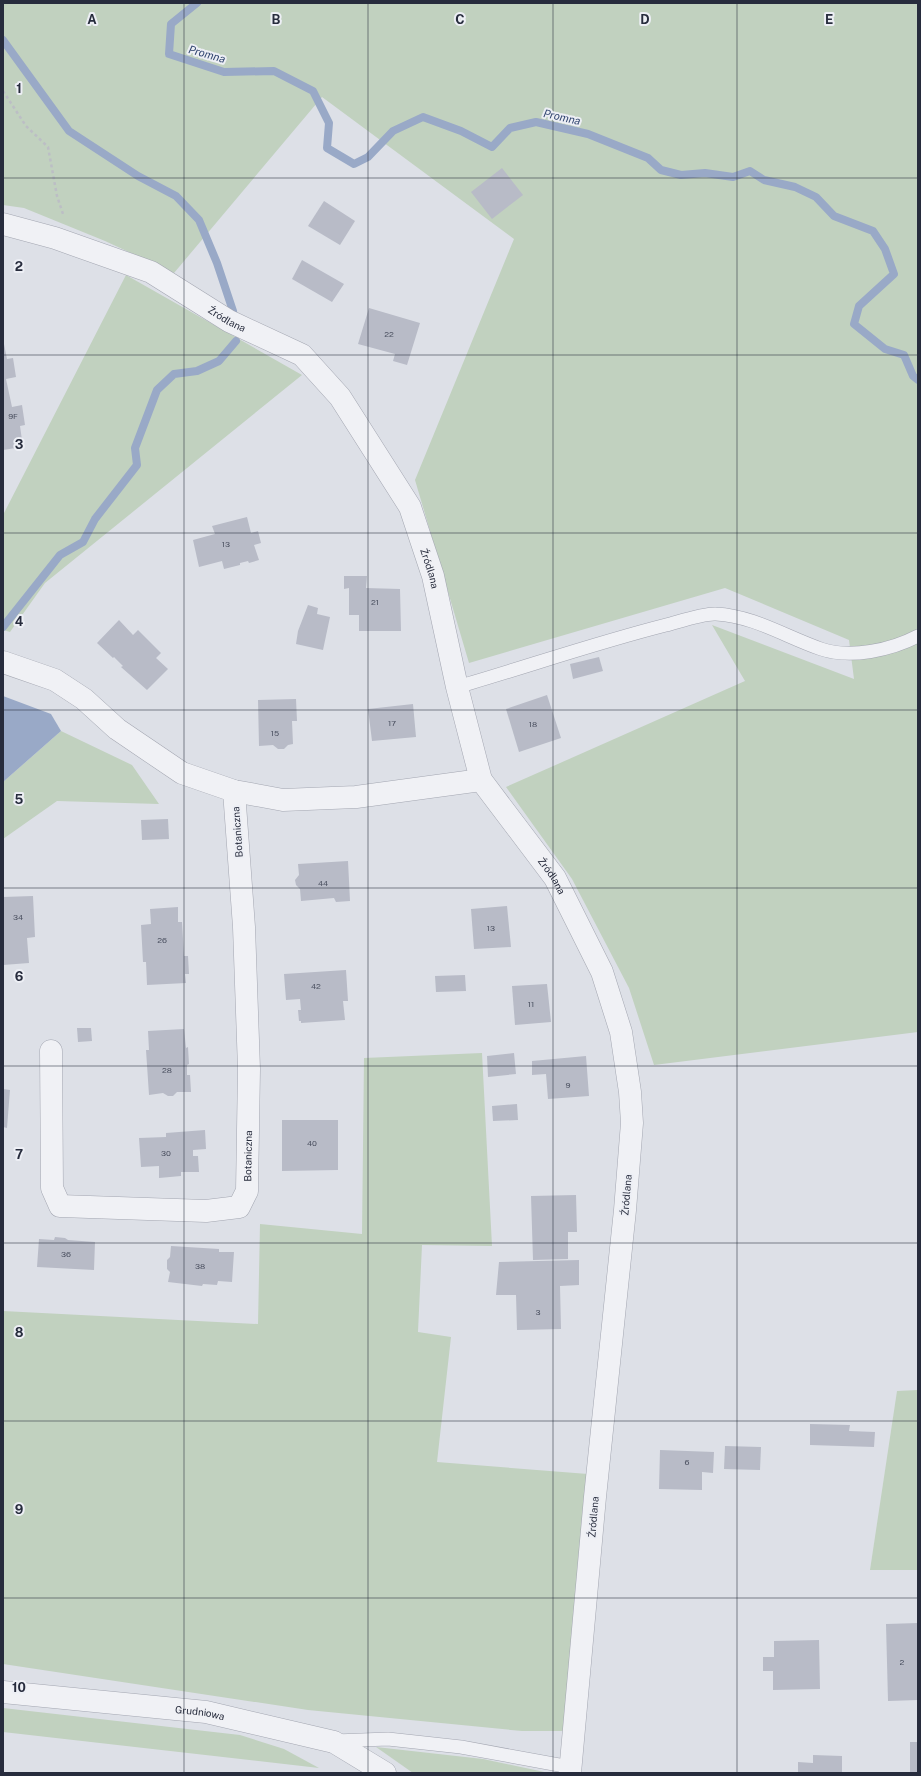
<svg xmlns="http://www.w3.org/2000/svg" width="921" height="1776" font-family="'Public Sans',sans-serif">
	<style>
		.green { fill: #c1d1bf }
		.water { fill: #99a9c7 }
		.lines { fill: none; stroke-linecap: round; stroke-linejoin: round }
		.stream { stroke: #99a9c7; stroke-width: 8 }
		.building { fill: #b8bbc7 }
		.service-casing { stroke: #a3a6b1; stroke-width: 14 }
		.minor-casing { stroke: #a3a6b1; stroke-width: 23 }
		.tertiary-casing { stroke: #a3a6b1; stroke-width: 23 }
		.path { stroke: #bcbec5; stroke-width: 2.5; stroke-dasharray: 3 3; stroke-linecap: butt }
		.service { stroke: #f0f1f5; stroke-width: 13 }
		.minor { stroke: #f0f1f5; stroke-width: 22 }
		.tertiary { stroke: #f0f1f5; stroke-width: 22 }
		.grid { fill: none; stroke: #272c3d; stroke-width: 1; stroke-opacity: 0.55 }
		.labels { text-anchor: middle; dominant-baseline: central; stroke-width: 4; stroke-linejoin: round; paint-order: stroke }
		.number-label { font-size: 8px; fill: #4b5060 }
		.street-label { font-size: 10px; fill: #272c3d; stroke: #edeff5 }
		.water-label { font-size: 11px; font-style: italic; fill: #324670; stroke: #edeff5 }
		.grid-label { font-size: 13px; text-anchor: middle; font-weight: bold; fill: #272c3d; stroke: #edeff5; stroke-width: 4; stroke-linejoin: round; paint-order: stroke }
	</style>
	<rect width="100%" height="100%" fill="#dde0e7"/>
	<g class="green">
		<path d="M3,3H918V1032L654,1065L629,988L572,879L506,787L745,681L712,625L854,679L849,640L725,588L469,663L415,480L514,239L322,97L174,273L105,241L24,208L3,205Z"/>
		<path d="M126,275L302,375L45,583L10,632L3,630V515Z"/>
		<path d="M61,731L132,765L159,804L57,801L3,839V782Z"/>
		<path d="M482,1053L492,1246L422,1245L418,1332L451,1337L437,1462L588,1474L566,1731H522L308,1710L3,1664V1311L258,1324L260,1224L362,1234L364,1058Z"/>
		<path d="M918,1390V1570H870L897,1391Z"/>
		<path d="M3,1708L240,1735L284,1749L319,1768L3,1732Z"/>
		<path d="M376,1747L483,1759L549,1773H413Z"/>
	</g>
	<path class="water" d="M3,696L51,714L61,731L3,782Z"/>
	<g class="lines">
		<g class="stream">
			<path d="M197,3L171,24L169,54L224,72L274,71L313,91L329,123L327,148L354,164L368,157L393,131L423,117L461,131L492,147L510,128L536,122L588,134L648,158L661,170L681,175L705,173L733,177L750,171L764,180L795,187L816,197L834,216L873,231L885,249L894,274L859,306L854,324L885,349L904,355L913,376L918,380"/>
			<path d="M3,40L69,131L138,176L176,196L199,220L217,263L233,311"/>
			<path d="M3,627L60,555L83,542L95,519L137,465L135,448L157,390L174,374L197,371L219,361L236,341"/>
		</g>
	</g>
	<g class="building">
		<path d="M502,168L523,195L492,219L471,192Z"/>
		<path d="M324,201L355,221L340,245L308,226Z"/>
		<path d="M302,260L344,284L332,302L292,279Z"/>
		<path d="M369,308L420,323L407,365L393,361L395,354L358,344Z"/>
		<path d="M3,339L7,359L13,358L16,377L6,379L12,407L22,405L25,425L20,426L23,447L3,450Z"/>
		<path d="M247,517L251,533L258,531L261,543L254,545L259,560L249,563L248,561L240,563V565L224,569L222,561L199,567L193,540L215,534L212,526Z"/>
		<path d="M344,576H367L366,588L400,589L401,631H359V615H349V588L344,589Z"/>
		<path d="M308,605L318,608L317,614L330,617L323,650L296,644L298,631Z"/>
		<path d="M119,620L133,635L138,630L161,653L156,658L168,669L147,690L121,667L123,666L114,657L113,658L97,643Z"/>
		<path d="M599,657L603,671L573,679L570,664Z"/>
		<path d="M547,695L561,738L519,752L506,709Z"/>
		<path d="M296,699L297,721H292L293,744L288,745L284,749H278L273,745L259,746L258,700Z"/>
		<path d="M413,704L416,737L372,741L368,709Z"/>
		<path d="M168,819L169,839L142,840L141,820Z"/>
		<path d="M348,861L350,901L336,902L334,898L301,901L300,889L296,885L295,880L299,875L298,864Z"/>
		<path d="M33,896L35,937L27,938L29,963L3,965V897Z"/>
		<path d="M507,906L511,947L474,949L471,909Z"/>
		<path d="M178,907V922H182L184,956H188L189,974H185L186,983L147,985L146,962H143L141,925L151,924L150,909Z"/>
		<path d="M346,970L348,1001H343L345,1020L301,1023V1021H299L298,1010H301L300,999L286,1000L284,974Z"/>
		<path d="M465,975L466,991L436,992L435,976Z"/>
		<path d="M547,984L551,1022L515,1025L512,986Z"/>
		<path d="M77,1028H91L92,1041L78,1042Z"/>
		<path d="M184,1029L186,1048L188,1047L189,1064L187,1065V1075H190L191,1092H177L173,1096H168L163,1093L149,1095L146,1050H149L148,1031Z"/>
		<path d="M514,1053L516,1074L488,1077L487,1056Z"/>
		<path d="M586,1056L589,1096L548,1099L546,1074L532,1075V1061Z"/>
		<path d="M3,1089L10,1090L7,1128L3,1127Z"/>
		<path d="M517,1104L518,1120L493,1121L492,1106Z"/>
		<path d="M282,1120H338V1170L282,1171Z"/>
		<path d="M205,1130L206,1149L193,1150V1156H198L199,1172H181V1176L159,1178V1166L141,1167L139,1138L166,1137V1133Z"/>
		<path d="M576,1195L577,1232H568V1259L533,1260L531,1196Z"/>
		<path d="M55,1237L65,1238L68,1240L95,1242L94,1270L37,1267L39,1239L54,1240Z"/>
		<path d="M171,1246L219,1249V1252H234L232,1282L218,1281L217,1285L203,1284L202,1286L168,1282L170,1272L167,1269V1260L170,1257Z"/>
		<path d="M579,1260V1285L560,1286L561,1329L517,1330L516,1295H496L499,1262Z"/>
		<path d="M810,1424L850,1425L849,1431L875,1432L874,1447L810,1445Z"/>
		<path d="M725,1446L761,1447L760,1470L724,1469Z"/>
		<path d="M660,1450L714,1452L713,1473L702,1472V1490L659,1489Z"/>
		<path d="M918,1623V1700L888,1701L886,1624Z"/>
		<path d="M819,1640L820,1689L773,1690V1671H763V1657H774V1641Z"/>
		<rect x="910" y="1742" width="8" height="31"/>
		<path d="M813,1755L842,1756V1773H798V1762L813,1763Z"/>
	</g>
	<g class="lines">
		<g class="service-casing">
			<g id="service">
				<path d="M457,687C526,667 595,643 666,625C678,622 704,613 716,614C754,616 786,637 821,649C851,659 891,650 918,636"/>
				<path d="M335,1741L388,1739L461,1747L570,1767"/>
			</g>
		</g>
		<g class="minor-casing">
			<g id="minor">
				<path id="s1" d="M3,224L55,238L151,272L229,321L302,355L340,397L410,507L433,576L457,687L481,780L555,878L602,972L621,1032L630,1092L632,1123L625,1210L595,1497L570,1773"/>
				<path d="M3,662L55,680L84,699L117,729L182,773L234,791L283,800L356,797L481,780"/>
				<path id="s2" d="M51,1051L52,1188L60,1206L206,1211L239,1207L247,1191L249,1069L244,927L234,791"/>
			</g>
		</g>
		<g class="tertiary-casing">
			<g id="tertiary">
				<path id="s3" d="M3,1692L206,1712L334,1742L385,1773"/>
			</g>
		</g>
		<path class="path" d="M3,91L26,126L48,147L57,196L63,214"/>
		<use href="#service" class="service"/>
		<use href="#minor" class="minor"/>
		<use href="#tertiary" class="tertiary"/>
	</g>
	<path class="grid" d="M184,3V1773M368,3V1773M553,3V1773M737,3V1773M3,178H918M3,355H918M3,533H918M3,710H918M3,888H918M3,1066H918M3,1243H918M3,1421H918M3,1598H918"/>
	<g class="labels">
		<g class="number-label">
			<text x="389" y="334">22</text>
			<text x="13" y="416">9F</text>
			<text x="226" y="544">13</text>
			<text x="375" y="602">21</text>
			<text x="392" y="723">17</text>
			<text x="533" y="724">18</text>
			<text x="275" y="733">15</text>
			<text x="323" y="883">44</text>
			<text x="18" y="917">34</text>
			<text x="491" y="928">13</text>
			<text x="162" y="940">26</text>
			<text x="316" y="986">42</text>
			<text x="531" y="1004">11</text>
			<text x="167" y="1070">28</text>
			<text x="568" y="1085">9</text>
			<text x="312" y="1143">40</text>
			<text x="166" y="1153">30</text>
			<text x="66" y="1254">36</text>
			<text x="200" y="1266">38</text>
			<text x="538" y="1312">3</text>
			<text x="687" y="1462">6</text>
			<text x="902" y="1662">2</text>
		</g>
		<g class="street-label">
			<text stroke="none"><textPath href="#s1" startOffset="245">Źródlana</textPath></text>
			<text stroke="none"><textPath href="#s1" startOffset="580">Źródlana</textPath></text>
			<text transform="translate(237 832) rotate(-94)">Botaniczna</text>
			<text stroke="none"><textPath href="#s1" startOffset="917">Źródlana</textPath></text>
			<text stroke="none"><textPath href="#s2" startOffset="389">Botaniczna</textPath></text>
			<text transform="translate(626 1195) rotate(-85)">Źródlana</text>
			<text transform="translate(593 1517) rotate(-85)">Źródlana</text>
			<text stroke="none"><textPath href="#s3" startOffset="198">Grudniowa</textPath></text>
		</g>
		<g class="water-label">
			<text transform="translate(207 54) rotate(16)">Promna</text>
			<text transform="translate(562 117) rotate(13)">Promna</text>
		</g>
	</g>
	<g class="grid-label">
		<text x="92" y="24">A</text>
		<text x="276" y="24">B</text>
		<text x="460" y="24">C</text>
		<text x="645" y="24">D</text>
		<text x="829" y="24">E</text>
		<text x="19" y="93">1</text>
		<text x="19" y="271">2</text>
		<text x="19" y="449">3</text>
		<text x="19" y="626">4</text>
		<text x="19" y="804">5</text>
		<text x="19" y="981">6</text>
		<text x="19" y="1159">7</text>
		<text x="19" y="1337">8</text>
		<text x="19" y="1514">9</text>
		<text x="19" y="1692">10</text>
	</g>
	<rect width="921" height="1776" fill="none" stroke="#272c3d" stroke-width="8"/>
</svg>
